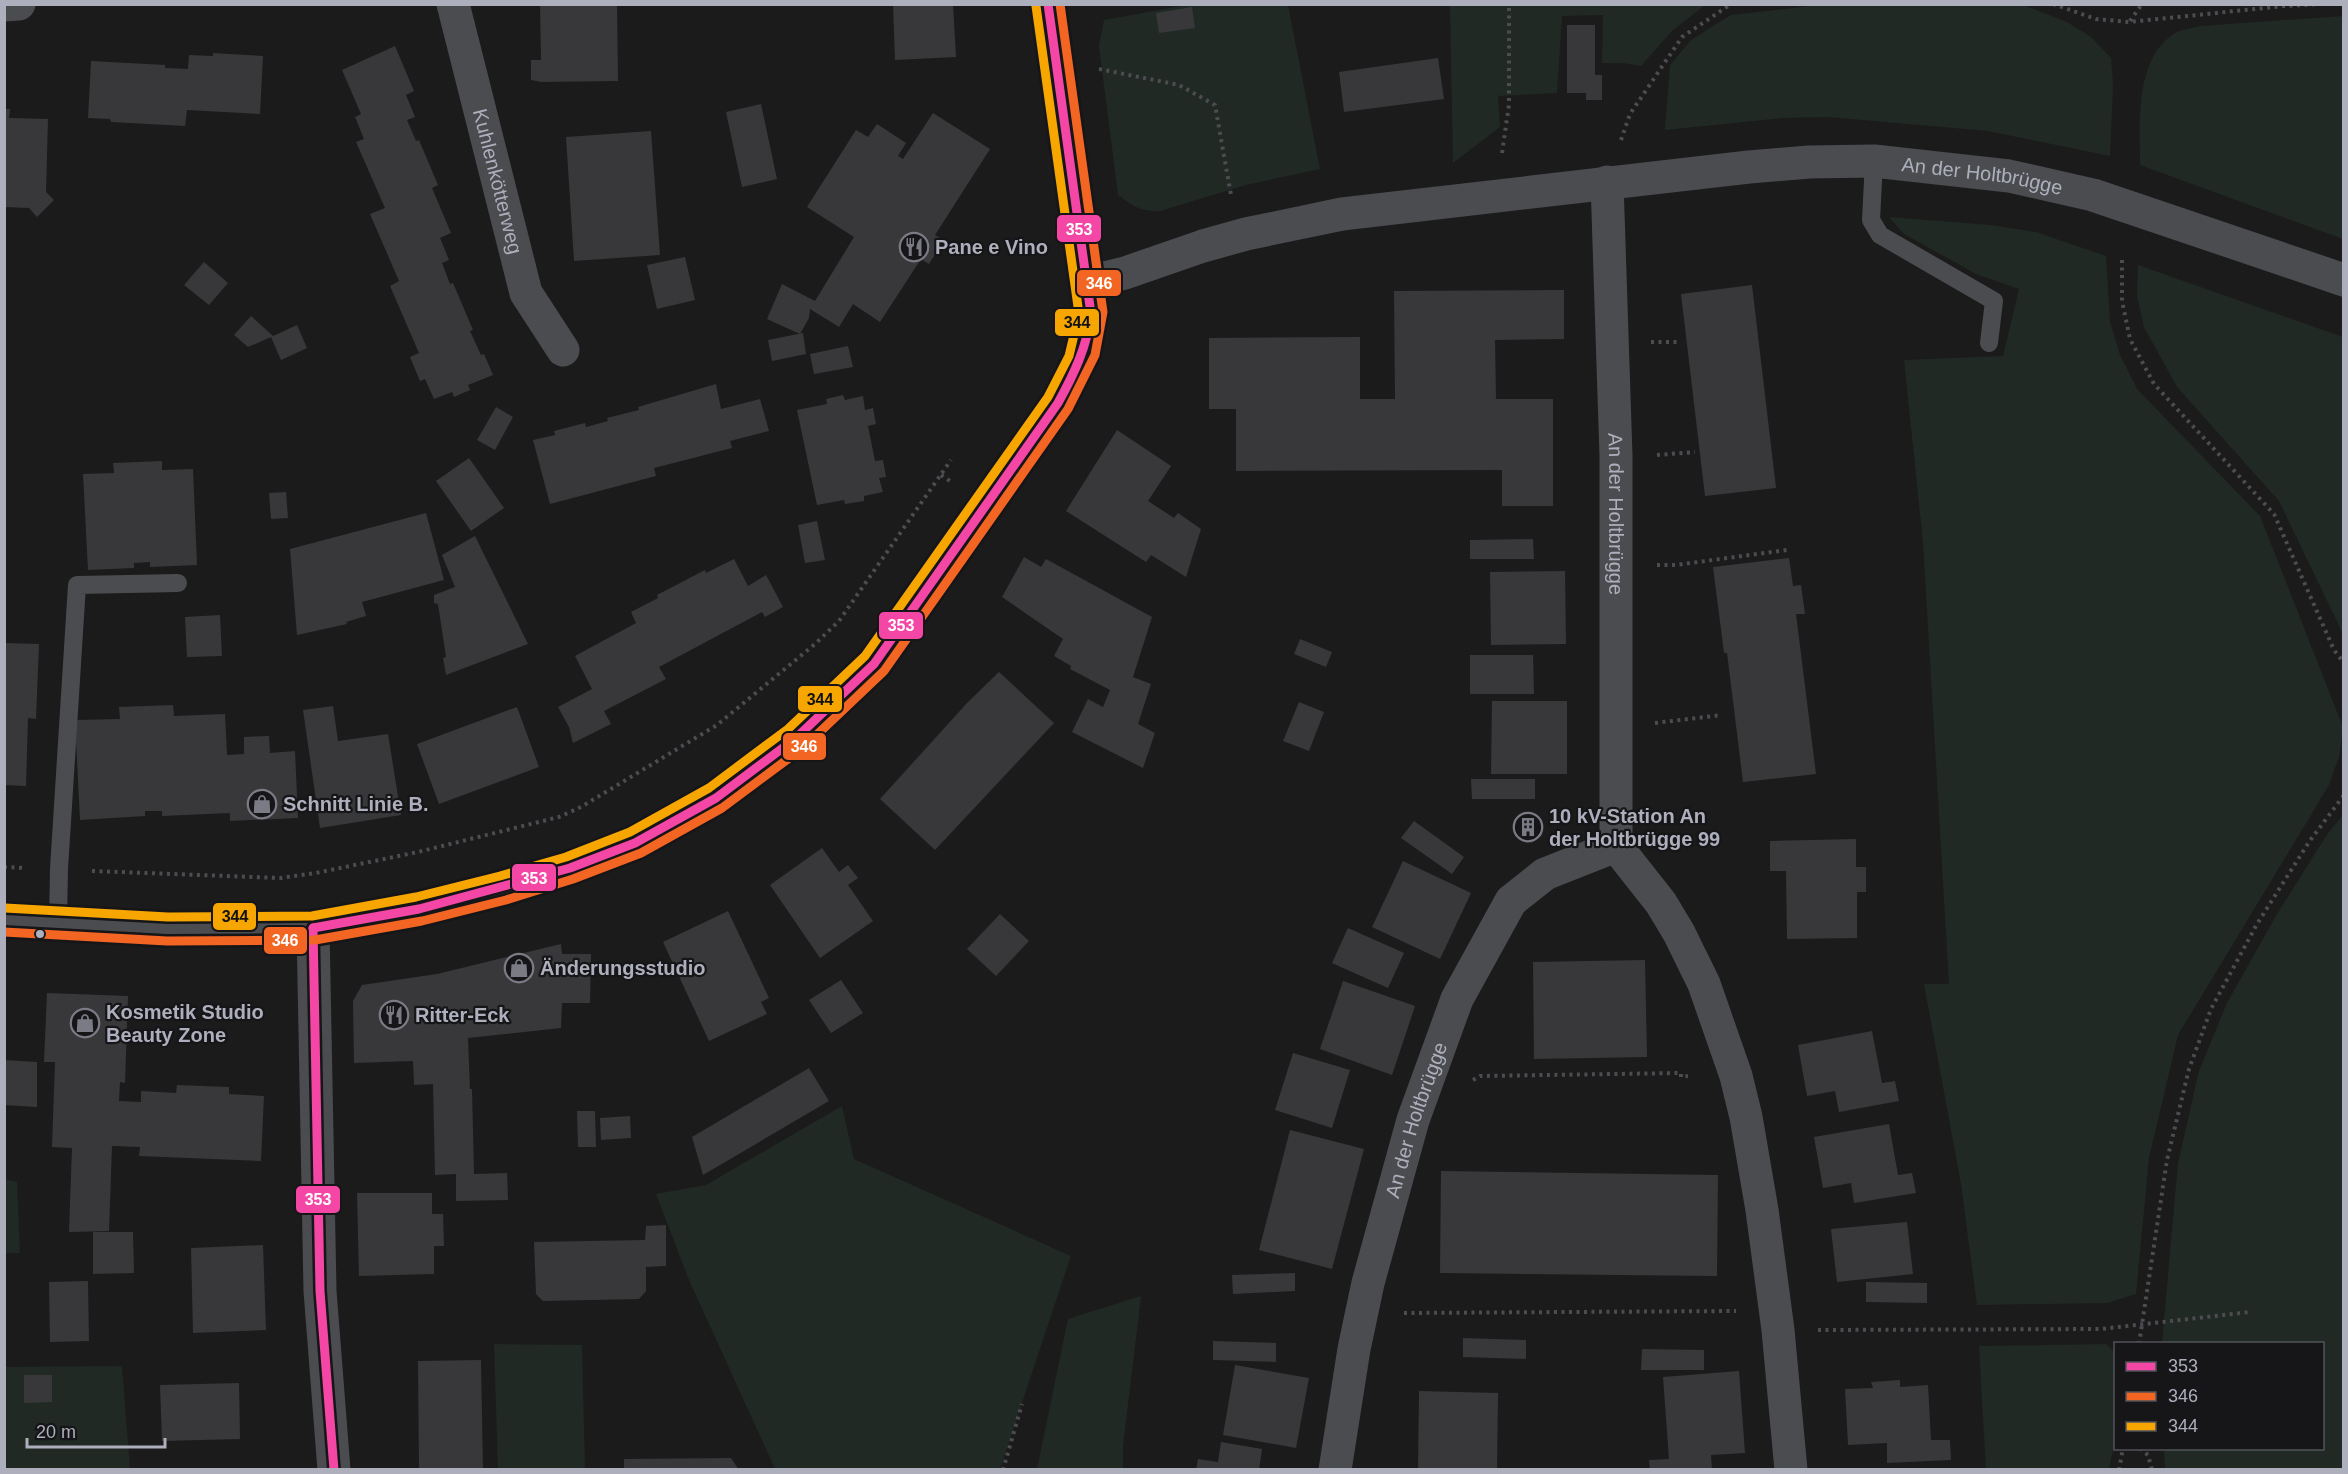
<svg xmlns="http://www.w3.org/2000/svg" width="2348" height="1474" font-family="Arial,sans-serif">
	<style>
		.green { fill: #212924 }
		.building { fill: #38383a }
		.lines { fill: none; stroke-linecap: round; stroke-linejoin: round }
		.path { stroke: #4c4c51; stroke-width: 4; stroke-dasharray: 3 4.5; stroke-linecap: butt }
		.service { stroke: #4b4c4f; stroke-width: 18 }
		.minor { stroke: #4b4c4f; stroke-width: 33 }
		.tertiary { stroke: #4b4c4f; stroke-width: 33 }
		.bus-1-casing { stroke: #161518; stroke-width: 14 }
		.bus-2-casing { stroke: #161518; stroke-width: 14 }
		.bus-3-casing { stroke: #161518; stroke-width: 14 }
		.bus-1 { stroke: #f346a5; stroke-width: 9 }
		.bus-2 { stroke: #f26522; stroke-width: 9 }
		.bus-3 { stroke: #f7a600; stroke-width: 9 }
		.bus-dot { fill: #adafbc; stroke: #161518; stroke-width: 2 }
		.labels { text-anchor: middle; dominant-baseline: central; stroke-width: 4.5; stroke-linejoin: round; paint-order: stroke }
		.street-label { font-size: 20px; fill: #adafbc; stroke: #161518 }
		.poi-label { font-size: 20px; font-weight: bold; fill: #adafbc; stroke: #161518; text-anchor: start }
		.line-badge { stroke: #161518; stroke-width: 2 }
		.badge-label { font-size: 16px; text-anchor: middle; font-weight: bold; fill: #fff }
		.pale-badge-label { font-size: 16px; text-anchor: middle; font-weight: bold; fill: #111 }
	</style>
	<rect width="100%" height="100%" fill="#1b1b1c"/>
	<g class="green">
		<path d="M1828,4L2023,5L2067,22L2091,37L2111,58L2113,85L2110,156L1988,131L1828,117L1782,118L1665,130L1670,65L1691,40L1731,15Z"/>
		<path d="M1187,5H1288L1320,169L1246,185L1160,211C1142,212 1132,206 1118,195L1099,46L1104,20Z"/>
		<path d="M1450,5V4L1705,5L1672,31L1641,66L1623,63H1602L1603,15L1562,16L1557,93L1498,96L1500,127L1453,163Z"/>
		<path d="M2343,16V239L2140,165C2140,123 2134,56 2177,32C2184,29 2193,28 2200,26Z"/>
		<path d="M1889,217L1991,225L2036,232L2106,256L2110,322L2120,355L2137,389L2260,516L2343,727L2339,757L2329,785L2178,1035L2149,1158L2136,1294L2107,1303L1977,1305L1961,1184L1924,984H1949L1923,542L1904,360L2003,356L2019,289L1976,274L1904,234Z"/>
		<path d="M2138,265L2343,337V634L2279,501L2177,387L2144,327L2137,296Z"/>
		<path d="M2343,815V1469H2165L2164,1449L2322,1448V1344L2162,1343L2178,1163L2199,1071L2227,1003L2277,914L2328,833Z"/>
		<path d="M842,1106L854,1159L1071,1256L1000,1469H775L689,1280L656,1194L706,1185Z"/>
		<path d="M5,1179L17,1182L20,1253H5Z"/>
		<path d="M1141,1296L1123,1446V1469H1037L1068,1319Z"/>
		<path d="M494,1344L582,1345L585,1469H498Z"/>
		<path d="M2106,1344L2116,1354L2115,1440L2109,1469H1986L1979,1346Z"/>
		<path d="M122,1366L130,1469H5L4,1367Z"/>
	</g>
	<g class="building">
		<path d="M540,4H617L618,81L541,82L531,80V60H541Z"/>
		<path d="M893,4H953L956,57L895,60Z"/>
		<path d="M1192,7L1195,28L1159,33L1156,13Z"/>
		<path d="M1567,25H1595V75H1602V100H1586V93H1567Z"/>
		<path d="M395,46L414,91L406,95L415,117L407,120L416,141L419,140L438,185L432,188L451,233L440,238L449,260L442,263L450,284L453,283L473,330L470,331L481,355L484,354L493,375L468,385L470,390L454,397L452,392L434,399L425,379L420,381L410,357L419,353L390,286L399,281L370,214L385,208L356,142L364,139L355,117L361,114L342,70Z"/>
		<path d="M213,53L263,56L260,114L187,110L185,126L111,122L110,119L88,118L91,61L165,65V68L188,69L189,55L213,56Z"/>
		<path d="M1438,58L1444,99L1344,112L1339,72Z"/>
		<path d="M761,104L777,179L742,187L726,112Z"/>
		<path d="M4,109H10L9,118L48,119L46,192L54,200L37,217L29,208L4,207Z"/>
		<path d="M933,113L990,149L935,235L944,240L929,264L921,259L880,322L853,304L839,327L810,309L809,318L800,334L767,319L782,284L815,301L854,237L807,207L856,130L868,137L877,124L906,143L898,156L903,159Z"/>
		<path d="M651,131L660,255L574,261L566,137Z"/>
		<path d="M685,257L695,300L657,309L647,265Z"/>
		<path d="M204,262L228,283L209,305L184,285Z"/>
		<path d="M1752,285L1776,488L1705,496L1681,294Z"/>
		<path d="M1564,290V339L1495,340L1496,399H1553V506H1502V470L1236,471V409H1209V338L1360,337V399H1395L1394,291Z"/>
		<path d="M251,316L273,336L297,325L307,348L281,360L271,337L248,347L234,335Z"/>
		<path d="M803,333L806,354L772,361L768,340Z"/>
		<path d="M848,346L853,367L814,374L810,354Z"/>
		<path d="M716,384L721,409L760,399L769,431L730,441L732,448L654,468L656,476L550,504L533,440L555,435L554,431L585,423L586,427L608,421L607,418L639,410L638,407Z"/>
		<path d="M843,395L845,400L863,396L865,410L873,408L876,424L868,426L875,461L883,460L886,477L879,478L883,492L864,496V501L845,504L844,500L817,505L797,410L827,404L826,399Z"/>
		<path d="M496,407L513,417L495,450L477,440Z"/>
		<path d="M1117,430L1171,466L1148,501L1174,518L1178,513L1201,529L1186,577L1151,555L1146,562L1066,511Z"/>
		<path d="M469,458L504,508L471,531L436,481Z"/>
		<path d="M162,461V470L193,469L197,565L150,567V562L134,563V568L88,570L83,474L114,473L113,463Z"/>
		<path d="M286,492L288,518L271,519L269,493Z"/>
		<path d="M426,513L444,580L362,602L366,616L346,622L347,624L297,635L290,549Z"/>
		<path d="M817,521L825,560L805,563L798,525Z"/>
		<path d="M475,536L528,644L446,675L443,658L446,657L438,604L434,603V595L455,587L442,555Z"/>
		<path d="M1533,539L1534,559H1470V540Z"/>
		<path d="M1024,557L1041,567L1046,559L1152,617L1133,677L1151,684L1138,724L1155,733L1143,768L1072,732L1088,699L1103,707L1110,690L1070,669L1071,666L1054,656L1063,639L1002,597Z"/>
		<path d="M1789,558L1793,586L1801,585L1805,614H1796L1816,774L1743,782L1727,653H1724L1713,567Z"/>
		<path d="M734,559L748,586L766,575L783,607L765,617L762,612L659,667L666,679L604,711L611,724L573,743L569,727L558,707L592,689L575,656L636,623L631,612L658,598L657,595L705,570L706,573Z"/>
		<path d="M1565,571L1566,644L1491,645L1490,572Z"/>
		<path d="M220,615L222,656L187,657L185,617Z"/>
		<path d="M1300,639L1332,652L1326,667L1294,654Z"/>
		<path d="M6,643L39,644L36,719L28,718L26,786L4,785Z"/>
		<path d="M1470,655H1533L1534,694H1470Z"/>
		<path d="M999,672L1054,723L935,850L880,799L967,703Z"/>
		<path d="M1492,701H1567V774H1491Z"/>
		<path d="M1299,702L1324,712L1309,751L1283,741Z"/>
		<path d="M173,705L174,716L225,714L227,755L244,754V737L269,736L270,753L295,751L298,818L230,821V813L162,816V811H145V816L80,820L75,720L120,719L119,707Z"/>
		<path d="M333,706L338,741L388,734L401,815L320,828L303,710Z"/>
		<path d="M517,707L539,767L439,804L417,744Z"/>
		<path d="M1471,779H1535V799H1472Z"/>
		<path d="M1524,812L1542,835L1531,843L1514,820Z"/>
		<path d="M1414,821L1464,857L1452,874L1401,838Z"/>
		<path d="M1856,839V867H1866V892H1857V938L1787,939L1786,871H1770V841Z"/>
		<path d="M822,848L839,872L848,865L858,878L848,885L873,921L820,958L770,885Z"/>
		<path d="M1403,861L1471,893L1440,959L1372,927Z"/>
		<path d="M728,911L769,998L761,1002L767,1014L709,1041L663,942Z"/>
		<path d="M1000,914L1029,941L996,976L967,949Z"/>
		<path d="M1348,928L1404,953L1388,988L1332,963Z"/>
		<path d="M561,944L562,954H591L590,1003H562L561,1028L468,1038L470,1089H472L474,1174L507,1173L508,1200L456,1201V1174L435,1175L433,1084L414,1085L413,1061L354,1063L353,1001L362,985L437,974Z"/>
		<path d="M1645,960L1647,1057L1534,1059L1533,962Z"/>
		<path d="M841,980L863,1013L831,1033L809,1000Z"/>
		<path d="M1343,981L1415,1006L1392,1075L1320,1049Z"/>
		<path d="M47,993L128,996L125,1083L120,1082L119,1101L141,1102V1091L176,1093L177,1085L229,1087V1094L264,1096L261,1161L139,1156L140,1147L112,1146L109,1231L69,1232L72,1148L52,1147L55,1062H44Z"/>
		<path d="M1872,1031L1882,1083L1895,1081L1899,1101L1839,1112L1835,1091L1807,1096L1798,1045Z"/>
		<path d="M1293,1053L1350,1070L1332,1128L1275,1110Z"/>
		<path d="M4,1060L37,1062V1107L4,1105Z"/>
		<path d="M809,1068L829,1101L703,1175L692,1137Z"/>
		<path d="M577,1111H595L596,1147H578Z"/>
		<path d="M630,1116L631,1138L601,1140L600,1118Z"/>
		<path d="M1889,1124L1898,1175L1912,1173L1916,1193L1854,1203L1851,1183L1823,1188L1814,1137Z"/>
		<path d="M1290,1130L1364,1149L1332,1269L1259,1250Z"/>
		<path d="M1441,1171L1718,1175L1717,1276L1440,1273Z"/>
		<path d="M357,1193H432V1214H443L444,1246H434V1274L359,1276Z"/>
		<path d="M1907,1222L1913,1274L1837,1282L1831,1229Z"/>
		<path d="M666,1225V1266L646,1267V1291L639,1299L543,1301L536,1294L534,1242L645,1240L646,1226Z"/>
		<path d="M93,1232H133L134,1273L93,1274Z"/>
		<path d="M263,1245L266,1330L193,1333L191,1248Z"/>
		<path d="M1295,1273V1291L1233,1294L1232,1275Z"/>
		<path d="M88,1281L89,1341L50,1342L49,1282Z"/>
		<path d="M1866,1282L1927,1283V1303L1866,1302Z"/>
		<path d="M1463,1338L1526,1340V1359L1463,1357Z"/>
		<path d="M1213,1341L1276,1343V1362L1213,1360Z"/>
		<path d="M1642,1349L1704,1350V1370H1641Z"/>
		<path d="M481,1360L483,1470H419L418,1361Z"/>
		<path d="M1235,1365L1309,1378L1296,1448L1223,1435Z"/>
		<path d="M1739,1371L1745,1453L1711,1455L1712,1470H1650L1649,1460L1669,1459L1663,1377Z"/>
		<path d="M24,1375H52V1402L24,1403Z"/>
		<path d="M1900,1380V1387L1928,1385L1931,1440H1950L1951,1460L1887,1463V1443L1848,1445L1845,1389L1873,1388L1871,1382Z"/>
		<path d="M239,1383L240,1439L162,1441L160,1385Z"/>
		<path d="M1419,1391L1498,1393L1497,1470H1418Z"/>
		<path d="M1221,1442L1262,1449L1259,1470H1196L1198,1459L1218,1462Z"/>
		<path d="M731,1458L739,1470H624V1459Z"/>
	</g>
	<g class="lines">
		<g class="path">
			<path d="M2053,4L2096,19L2129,22L2284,6L2321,4"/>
			<path d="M2130,21L2142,4"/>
			<path d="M1099,69L1179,85L1215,105L1231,195"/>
			<path d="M1621,140L1630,114L1682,37L1731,4"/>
			<path d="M1502,153L1509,105V4"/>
			<path d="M2122,260V301L2130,339L2154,384L2274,514L2334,650L2344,663"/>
			<path d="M1651,342H1678"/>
			<path d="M1657,455L1695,452"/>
			<path d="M941,475L953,483"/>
			<path d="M1657,565H1676L1787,550"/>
			<path d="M1655,723L1722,715"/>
			<path d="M4,867L25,868"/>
			<path d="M92,871L280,878L316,873L418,852L559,817L581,807L717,725L815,644L839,621L951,460"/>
			<path d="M1473,1080L1480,1076L1681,1073V1077L1688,1076"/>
			<path d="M1404,1313L1736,1311"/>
			<path d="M1818,1330L2101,1329L2250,1312"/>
			<path d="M2139,1344L2167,1160L2189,1069L2211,1009L2257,924L2309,842L2344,795"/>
			<path d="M2140,1448L2148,1455L2152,1470"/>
			<path d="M1003,1470L1022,1404"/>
			<path d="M2119,1470L2123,1448"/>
		</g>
		<g class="service">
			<path d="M1874,161L1871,220L1880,235L1994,301L1989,343"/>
			<path d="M58,923L59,869L77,585L178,583"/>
		</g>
		<g class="minor">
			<path id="s1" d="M453,4L526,293L563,350"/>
			<path d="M1048,4L1088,282"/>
			<path d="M4,5L19,4"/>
			<path id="s2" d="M1607,182L1616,456V846L1661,903L1679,933L1704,984L1736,1076L1746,1117L1762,1210L1778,1330L1791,1470"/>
			<path d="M313,928L320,1291L334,1470"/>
			<path id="s3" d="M1335,1470L1354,1349L1368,1283L1413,1120L1457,999L1511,901L1545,874L1616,846"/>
		</g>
		<path class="tertiary" id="s4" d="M4,920L168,929L313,928L419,909L503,888L570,868L635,843L716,798L796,738L874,664L1058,403C1086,353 1094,340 1088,282L1125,273L1203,246L1246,234L1342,214L1749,167L1809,162L1874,161L2009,176L2093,195L2344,280"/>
		<g class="bus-1-casing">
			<g id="bus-1">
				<path d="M313,928L419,909L570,868L635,843L716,798L796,738L874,664L1058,403C1074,374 1087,347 1091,314L1048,4"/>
				<path d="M313,928L320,1291L334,1470"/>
			</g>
		</g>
		<g class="bus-2-casing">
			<path id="bus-2" d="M4,932L167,941L315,940L422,921L506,900L573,879L641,853L722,808L804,747L884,671L1068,409L1095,355L1103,312L1060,4"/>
		</g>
		<g class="bus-3-casing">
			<path id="bus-3" d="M5,908L168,917L312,916L416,897L500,876L566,857L630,832L709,788L788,729L865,656L1048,397L1069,356L1079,314L1036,6"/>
		</g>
		<use href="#bus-1" class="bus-1"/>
		<use href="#bus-2" class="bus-2"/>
		<use href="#bus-3" class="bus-3"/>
	</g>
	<defs>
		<g id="restaurant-ring" transform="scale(1.5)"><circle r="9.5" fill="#161518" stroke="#7a7b84" stroke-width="1.5"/><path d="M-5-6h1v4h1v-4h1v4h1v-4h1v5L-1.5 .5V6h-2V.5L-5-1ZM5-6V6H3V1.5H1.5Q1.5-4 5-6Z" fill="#7a7b84"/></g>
		<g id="shop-ring" transform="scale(1.5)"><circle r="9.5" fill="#161518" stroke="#7a7b84" stroke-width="1.5"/><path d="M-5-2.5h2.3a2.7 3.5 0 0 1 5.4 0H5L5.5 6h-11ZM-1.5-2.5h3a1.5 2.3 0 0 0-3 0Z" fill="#7a7b84"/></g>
		<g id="building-ring" transform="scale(1.5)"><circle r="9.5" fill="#161518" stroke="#7a7b84" stroke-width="1.5"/><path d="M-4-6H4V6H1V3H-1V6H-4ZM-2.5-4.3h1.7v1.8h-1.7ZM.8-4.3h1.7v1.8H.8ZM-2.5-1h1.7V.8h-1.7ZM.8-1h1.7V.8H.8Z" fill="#7a7b84"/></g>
	</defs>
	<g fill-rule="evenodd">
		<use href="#restaurant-ring" x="914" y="247"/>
		<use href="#shop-ring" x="262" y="804"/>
		<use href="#building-ring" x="1528" y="827"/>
		<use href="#shop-ring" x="519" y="968"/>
		<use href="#restaurant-ring" x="394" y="1015"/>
		<use href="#shop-ring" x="85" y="1023"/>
	</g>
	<circle class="bus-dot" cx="40" cy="934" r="5"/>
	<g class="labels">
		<g class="street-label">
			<text stroke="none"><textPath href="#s4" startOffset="2298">An der Holtbrügge</textPath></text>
			<text stroke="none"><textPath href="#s1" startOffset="183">Kuhlenkötterweg</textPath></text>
			<text stroke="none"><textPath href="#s2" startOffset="332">An der Holtbrügge</textPath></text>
			<text stroke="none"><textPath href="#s3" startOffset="360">An der Holtbrügge</textPath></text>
		</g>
		<g class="poi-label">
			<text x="935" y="247">Pane e Vino</text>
			<text x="283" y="804">Schnitt Linie B.</text>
			<text x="1549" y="816">10 kV-Station An<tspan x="1549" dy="23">der Holtbrügge 99</tspan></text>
			<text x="540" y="968">Änderungsstudio</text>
			<text x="106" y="1012">Kosmetik Studio<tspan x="106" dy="23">Beauty Zone</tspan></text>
			<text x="415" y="1015">Ritter-Eck</text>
		</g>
	</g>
	<g class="line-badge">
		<rect x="1056" y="214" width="46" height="29" rx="6" fill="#f346a5"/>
		<rect x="1076" y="269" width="46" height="28" rx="6" fill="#f26522"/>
		<rect x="1054" y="308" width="46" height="29" rx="6" fill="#f7a600"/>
		<rect x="878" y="611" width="46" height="29" rx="6" fill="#f346a5"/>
		<rect x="797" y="685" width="46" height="28" rx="6" fill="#f7a600"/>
		<rect x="782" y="732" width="45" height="29" rx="6" fill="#f26522"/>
		<rect x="511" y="863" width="46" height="29" rx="6" fill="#f346a5"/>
		<rect x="212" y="902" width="45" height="29" rx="6" fill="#f7a600"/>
		<rect x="263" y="926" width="45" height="29" rx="6" fill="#f26522"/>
		<rect x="295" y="1185" width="46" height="29" rx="6" fill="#f346a5"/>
	</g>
	<g class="badge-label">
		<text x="1079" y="235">353</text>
		<text x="1099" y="289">346</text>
		<text x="901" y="631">353</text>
		<text x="804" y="752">346</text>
		<text x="534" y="884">353</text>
		<text x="285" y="946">346</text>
		<text x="318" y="1205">353</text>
	</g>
	<g class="pale-badge-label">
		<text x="1077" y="328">344</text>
		<text x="820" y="705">344</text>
		<text x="235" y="922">344</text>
	</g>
	<rect width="2348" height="1474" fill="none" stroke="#adafbc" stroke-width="12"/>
	<rect x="2114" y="1342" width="210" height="108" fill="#161518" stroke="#52535a" stroke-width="1.5"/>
	<rect x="2126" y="1362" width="30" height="9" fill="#f346a5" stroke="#52535a" stroke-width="1.5"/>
	<text x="2168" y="1372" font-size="18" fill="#adafbc">353</text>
	<rect x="2126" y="1392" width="30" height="9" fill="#f26522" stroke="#52535a" stroke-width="1.5"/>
	<text x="2168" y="1402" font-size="18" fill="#adafbc">346</text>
	<rect x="2126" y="1422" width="30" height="9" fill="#f7a600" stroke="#52535a" stroke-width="1.5"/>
	<text x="2168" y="1432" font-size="18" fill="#adafbc">344</text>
	<path d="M27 1438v9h138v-9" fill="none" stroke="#adafbc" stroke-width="3"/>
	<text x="36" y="1438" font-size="18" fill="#adafbc" stroke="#161518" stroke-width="4.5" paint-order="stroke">20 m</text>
</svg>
